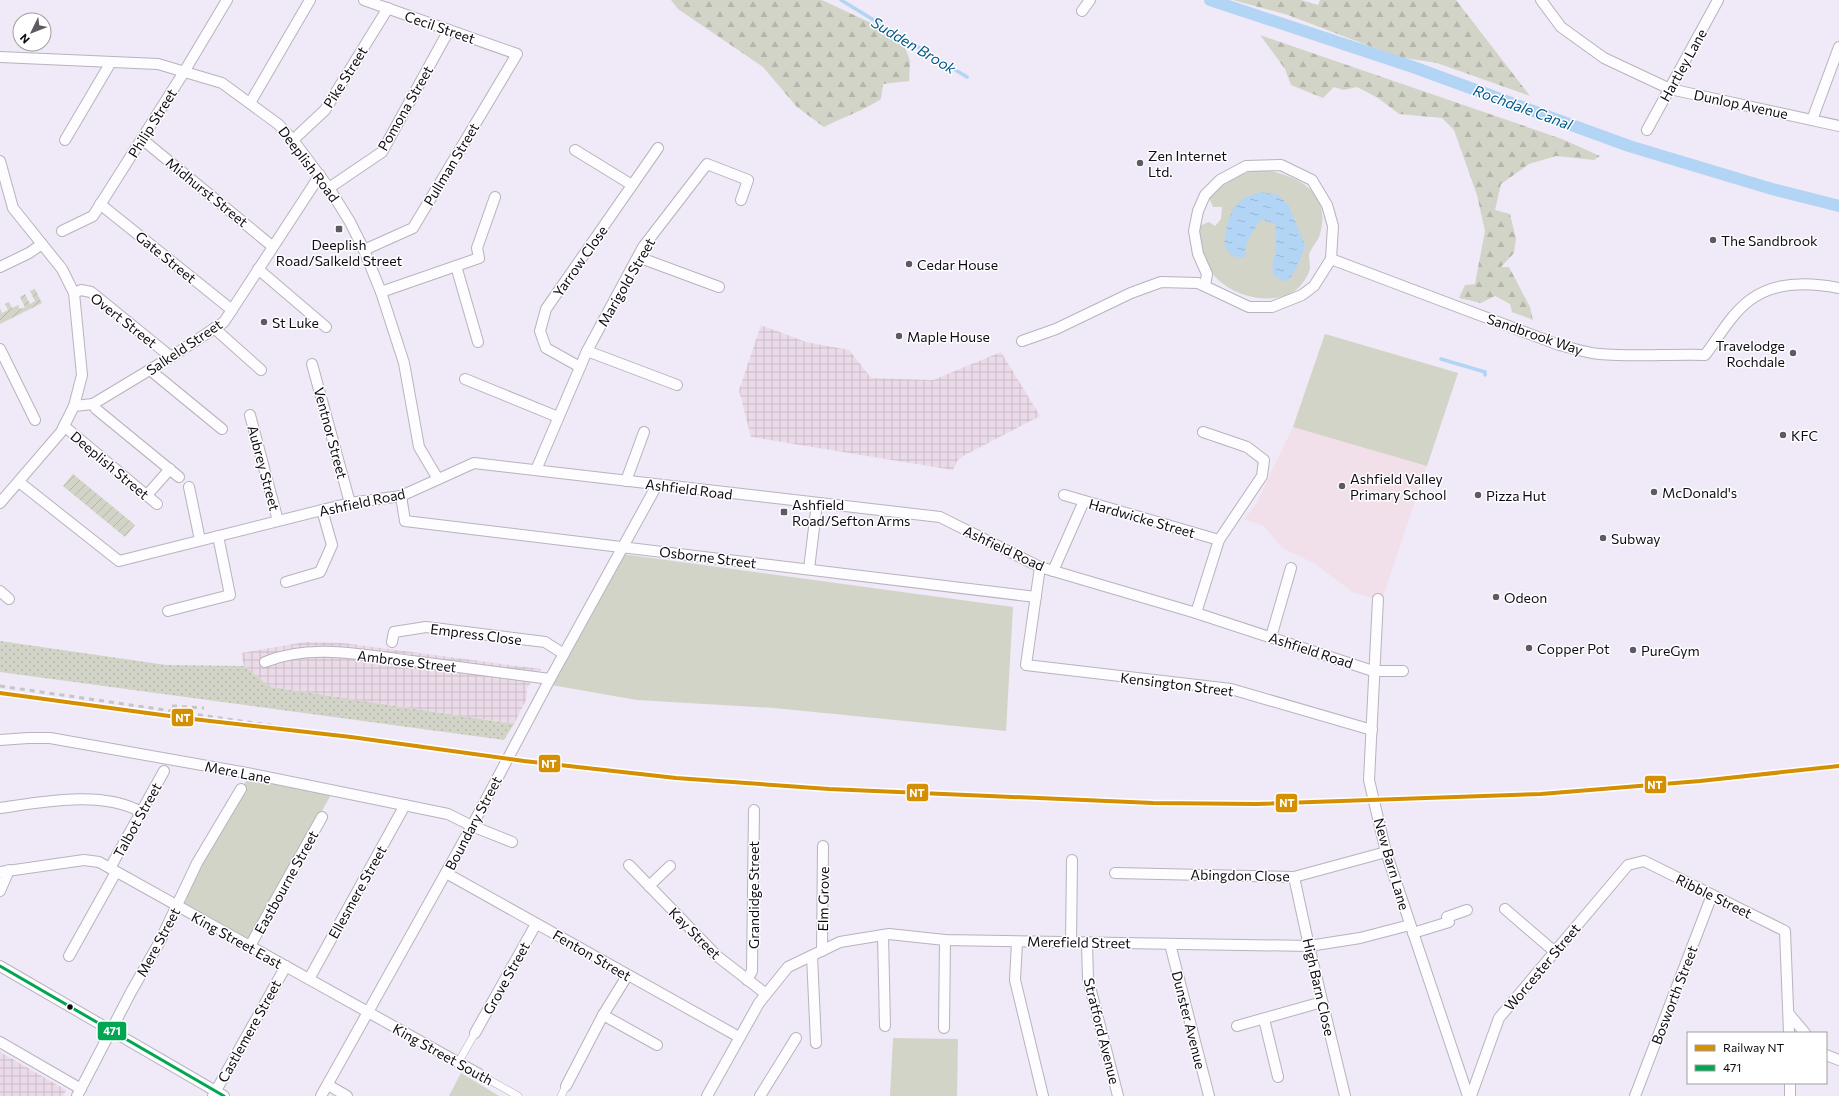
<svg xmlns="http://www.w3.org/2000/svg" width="1839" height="1096" font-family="Commissioner,sans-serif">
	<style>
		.industrial { fill: url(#industrial-grid) }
		.education { fill: #f1dfe9 }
		.grass { fill: url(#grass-dots) }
		.forest { fill: url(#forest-firs) }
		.park { fill: #d3d4c8 }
		.garden { fill: url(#garden-furrows) }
		.water { fill: url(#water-ripples) }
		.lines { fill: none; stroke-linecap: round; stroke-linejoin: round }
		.stream { stroke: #b2d4f5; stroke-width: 3.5 }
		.canal { stroke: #b2d4f5; stroke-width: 12 }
		.pedestrian-casing { stroke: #b8b3bd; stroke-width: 8 }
		.minor-casing { stroke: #b8b3bd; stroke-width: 12 }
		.pedestrian { stroke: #fdfcfe; stroke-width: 7 }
		.minor { stroke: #fdfcfe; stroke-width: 10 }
		.rail { stroke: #c6c4c8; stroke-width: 3; stroke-dasharray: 5 5; stroke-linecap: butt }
		.bus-1-casing { stroke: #fff; stroke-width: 6 }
		.bus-1 { stroke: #00a651; stroke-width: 3 }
		.rail-1-casing { stroke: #fff; stroke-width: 7 }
		.rail-1 { stroke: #d48f03; stroke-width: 4 }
		.poi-dot { fill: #5e5963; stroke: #fff; stroke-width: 1.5 }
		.bus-dot { fill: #0f0b14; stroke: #fff; stroke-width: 1.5 }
		.labels { text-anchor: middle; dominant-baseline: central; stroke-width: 3; stroke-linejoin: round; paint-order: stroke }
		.street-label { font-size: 14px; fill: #0f0b14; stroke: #fff }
		.poi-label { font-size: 14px; fill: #0f0b14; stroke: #fff; text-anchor: start }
		.water-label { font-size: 15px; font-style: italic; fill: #00598b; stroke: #fff }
		.line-badge { stroke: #fff; stroke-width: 1.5 }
		.badge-label { font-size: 11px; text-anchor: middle; font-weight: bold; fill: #fff }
	</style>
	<defs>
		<pattern id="industrial-grid" width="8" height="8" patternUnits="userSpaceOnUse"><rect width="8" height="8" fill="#ebdbe8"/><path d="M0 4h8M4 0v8" fill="none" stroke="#c8bbc6"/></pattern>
		<pattern id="grass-dots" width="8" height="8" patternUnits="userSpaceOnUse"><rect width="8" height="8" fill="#d3d4c8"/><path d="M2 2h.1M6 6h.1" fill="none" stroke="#b4b5ab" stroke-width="1.8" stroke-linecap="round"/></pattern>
		<pattern id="forest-firs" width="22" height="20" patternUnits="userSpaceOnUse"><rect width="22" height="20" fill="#d3d4c8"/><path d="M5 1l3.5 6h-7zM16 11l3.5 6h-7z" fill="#b4b5ab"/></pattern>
		<pattern id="garden-furrows" width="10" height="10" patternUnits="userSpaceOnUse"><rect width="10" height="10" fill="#d3d4c8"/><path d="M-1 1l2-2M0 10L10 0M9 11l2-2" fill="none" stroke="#b4b5ab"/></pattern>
		<pattern id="water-ripples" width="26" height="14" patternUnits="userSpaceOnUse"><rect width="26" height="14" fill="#b2d4f5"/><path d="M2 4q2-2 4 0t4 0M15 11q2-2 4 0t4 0" fill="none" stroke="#98b5d1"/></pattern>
	</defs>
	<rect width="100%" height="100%" fill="#f0e9f7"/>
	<g class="industrial">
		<path d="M761,325L806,342L849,350L871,378L933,380L1001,352L1040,416L963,456L957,461L953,470L751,437L739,390Z"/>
		<path d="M306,642L343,643L541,669L527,688L526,700L514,724L271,687L244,666L241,653Z"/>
		<path d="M0,1052L66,1090L63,1096H0Z"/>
	</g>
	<path class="education" d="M1325,334L1458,373L1382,600L1354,593L1314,563L1282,548L1264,526L1244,519L1255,506L1293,427Z"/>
	<path class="grass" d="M0,641L166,665L244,666L271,687L514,724L504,740L0,672Z"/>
	<g class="forest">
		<path d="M671,0H822L886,30L903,42L910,61L909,81L883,84L881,99C863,111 843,117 824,127L797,107L763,67L678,9Z"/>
		<path d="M1233,0H1301L1318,5L1320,0H1456L1530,96L1437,63L1398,57L1288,15Z"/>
		<path d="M1260,35L1562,139L1600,156L1594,160L1556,156L1529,164L1501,184L1495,210L1510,214L1516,239L1514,253L1501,267H1509L1530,307L1533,320L1512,312L1510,304L1495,296L1481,303L1459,298L1465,285L1475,284L1485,231L1477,195L1454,130L1442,118L1399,114L1378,98L1357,87L1344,90L1334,87L1323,98L1291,85L1285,69Z"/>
	</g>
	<g class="park">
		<path d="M1264,170C1298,175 1332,193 1320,234C1318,242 1311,247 1309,255C1309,259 1310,264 1310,268C1309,276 1300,288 1293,292C1266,308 1219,293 1207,264C1202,254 1201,242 1199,232V226L1209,222L1215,226L1221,219L1222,207H1213L1209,198C1228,181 1237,172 1264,170Z"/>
		<path d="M1325,334L1458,373L1427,466L1293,427Z"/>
		<path d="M622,554L1013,607L1006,731L774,708L637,700L551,685Z"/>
		<path d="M249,776L333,791L249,943L180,906L201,862Z"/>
		<path d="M893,1038L958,1039L957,1096H890Z"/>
		<path d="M461,1073L499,1096H449Z"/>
	</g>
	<g class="garden">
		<path d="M35,289L42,303L0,324V309L2,313L8,310L5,304L9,302L12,308L18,305L20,309L25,307L20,297L25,294L30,304L35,301L30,291Z"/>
		<path d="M73,474L135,525L125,537L63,486Z"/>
	</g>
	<path class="water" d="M1261,192L1278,195L1288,204L1305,245C1303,254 1294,278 1285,282L1274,276C1270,265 1275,258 1276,247C1276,239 1275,231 1275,224L1261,219C1255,229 1243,243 1246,255L1244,258L1232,256L1225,248C1223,238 1229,213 1236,205C1241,199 1253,194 1261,192Z"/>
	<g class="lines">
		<g class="stream">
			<path d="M841,0L967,77"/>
			<path d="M1441,359L1485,372V375"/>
		</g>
		<path class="canal" d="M1210,0L1413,67L1629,146L1772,189L1839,206"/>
		<g class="pedestrian-casing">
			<g id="pedestrian">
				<path d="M458,1063L475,1033"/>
				<path d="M479,1074L518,1096"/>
				<path d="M561,1096L566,1086"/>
			</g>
		</g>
		<g class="minor-casing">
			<g id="minor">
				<path d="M1541,0L1561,27L1604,58L1670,89L1839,126"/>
				<path d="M1082,11L1090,0"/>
				<path d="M0,57L158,64L222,83L278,124L293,140L329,188L350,222L364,250L381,292L404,363L419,447L438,479"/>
				<path d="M250,103L310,0"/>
				<path d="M1812,120L1839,47"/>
				<path d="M1647,130L1718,0"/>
				<path d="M142,139L272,246"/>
				<path d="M65,140L111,62"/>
				<path d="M293,140L325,110L388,8"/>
				<path d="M575,150L632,185"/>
				<path d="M0,161L13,208L62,269L74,293L82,375L74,406L61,432L0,503"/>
				<path d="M329,188L382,152L449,30"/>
				<path d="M100,204L232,310"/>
				<path d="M62,231L93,216L184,72L227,0"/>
				<path d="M364,250L413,228L517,54L364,0"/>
				<path d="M638,257L719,287"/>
				<path d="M1331,259L1559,345C1572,348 1586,353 1599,354C1634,357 1670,354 1705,355C1719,337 1731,314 1750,300C1775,281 1809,282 1839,288"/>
				<path d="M456,266L478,342"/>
				<path d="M0,267L29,253L42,244"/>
				<path d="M258,269L326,327"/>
				<path d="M381,292L479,258L477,248L495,197"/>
				<path d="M74,293L81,290L91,292L171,357"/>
				<path d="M214,328L261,370"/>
				<path d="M1022,341L1056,329L1131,293L1161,282L1198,283L1249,307H1272L1302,295L1314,286L1331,259L1333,226L1327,205L1312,180L1281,165L1246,166L1220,180L1205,195L1198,211L1194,231L1198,254L1207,274L1205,286"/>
				<path d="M0,349L35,420"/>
				<path d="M587,351L677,385"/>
				<path d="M312,364L350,503"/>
				<path d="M580,367L546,348L540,331L546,309L658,148"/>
				<path d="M150,370L222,429"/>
				<path d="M465,379L558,417"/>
				<path d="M93,404L96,409L179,477"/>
				<path d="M74,406L93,404L171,357L224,322L320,175"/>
				<path d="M250,415L278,521"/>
				<path d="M64,426L157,504"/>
				<path d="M536,470L587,351L643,247L707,164L748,180L741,200"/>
				<path d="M626,481L644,432"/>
				<path d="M19,482L119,561L350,503L401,496L474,463L940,517L1040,567L1196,613L1373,671H1403"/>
				<path d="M189,487L200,540"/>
				<path d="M147,495L170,469"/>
				<path d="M1064,495L1219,540"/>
				<path d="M401,496L405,521L1036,597"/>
				<path d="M1040,567L1026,665L1231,689L1372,730"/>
				<path d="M809,569L817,503"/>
				<path d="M1053,571L1084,501"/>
				<path d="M286,582L320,572L332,545L322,510"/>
				<path d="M0,591L9,599"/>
				<path d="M1378,599L1369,780L1386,852L1468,1096"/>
				<path d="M168,611L230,595L218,536"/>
				<path d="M1196,613L1219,540L1262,476L1264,460L1247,447L1203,432"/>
				<path d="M1271,637L1291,568"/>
				<path d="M392,642L394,632L426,627L545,642L564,654"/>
				<path d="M265,662C310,643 364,655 412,661C458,667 504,673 550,679"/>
				<path d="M0,740L28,738H50L247,773L448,814L472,826L512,842"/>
				<path d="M0,808C43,802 102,790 141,812"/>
				<path d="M629,865L717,956L766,994"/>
				<path d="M110,868L164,771"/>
				<path d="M0,872L84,860L99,862L479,1074"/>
				<path d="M446,873L739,1037"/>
				<path d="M1115,873L1294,877L1386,852"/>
				<path d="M1294,877L1309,946L1345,1096"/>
				<path d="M649,886L670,866"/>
				<path d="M0,891L9,870"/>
				<path d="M1505,909L1555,952"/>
				<path d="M1413,933L1449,922L1447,917L1467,910"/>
				<path d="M883,935L885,1026"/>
				<path d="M1017,942L1015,980L1043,1096"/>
				<path d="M1071,942L1072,860"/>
				<path d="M1087,942L1088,979L1118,1096"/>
				<path d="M1170,944L1209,1096"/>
				<path d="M250,946L322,817"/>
				<path d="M822,951L823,846"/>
				<path d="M69,956L116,872"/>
				<path d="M812,956L816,1043"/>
				<path d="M0,966L224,1096"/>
				<path d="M309,979L405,805"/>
				<path d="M747,980L752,971L754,810"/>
				<path d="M1789,1014L1805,1033"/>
				<path d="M603,1015L657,1045"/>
				<path d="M1264,1019L1278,1077"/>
				<path d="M1237,1026L1322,1002"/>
				<path d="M944,1028L945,940"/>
				<path d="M475,1033L536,924"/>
				<path d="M0,1042L81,1089"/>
				<path d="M1826,1055L1839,1060"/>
				<path d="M1790,1083V1096"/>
				<path d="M328,1085L347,1096"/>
				<path d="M566,1086L603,1015L627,976"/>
				<path d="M77,1096L131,992L159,943L197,863L241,789"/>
				<path d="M213,1096L286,966"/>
				<path d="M321,1096L472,826L550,679L657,485"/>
				<path d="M707,1096L759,1003L788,967L840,942L883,935L889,934L945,940L1309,946L1360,938L1410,925"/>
				<path d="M760,1096L796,1038"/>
				<path d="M1471,1096L1499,1018L1628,865L1644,861L1785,931L1789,1033"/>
				<path d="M1635,1096L1712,895"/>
			</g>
		</g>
		<use href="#pedestrian" class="pedestrian"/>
		<use href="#minor" class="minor"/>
		<g class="rail">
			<path d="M0,686L351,737"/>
			<path d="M172,706L204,708"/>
		</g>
		<g class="bus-1-casing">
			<path id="bus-1" d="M0,966L224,1096"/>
		</g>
		<use href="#bus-1" class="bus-1"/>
		<g class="rail-1-casing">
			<path id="rail-1" d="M0,693L184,718L351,737L524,761L676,778L829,789L1153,803L1257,804L1541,794L1700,781L1839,766"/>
		</g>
		<use href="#rail-1" class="rail-1"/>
	</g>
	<g class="poi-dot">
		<circle cx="1140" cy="163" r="4"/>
		<rect x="335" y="225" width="8" height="8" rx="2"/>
		<circle cx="1713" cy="240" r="4"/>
		<circle cx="909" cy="264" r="4"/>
		<circle cx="264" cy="322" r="4"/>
		<circle cx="899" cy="336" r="4"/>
		<circle cx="1793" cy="353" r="4"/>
		<circle cx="1783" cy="435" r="4"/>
		<circle cx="1342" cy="486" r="4"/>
		<circle cx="1654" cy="492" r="4"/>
		<circle cx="1478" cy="495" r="4"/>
		<rect x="780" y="508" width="8" height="8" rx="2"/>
		<circle cx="1603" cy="538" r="4"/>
		<circle cx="1496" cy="597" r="4"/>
		<circle cx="1529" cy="648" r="4"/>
		<circle cx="1633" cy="650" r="4"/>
	</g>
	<circle class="bus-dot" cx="70" cy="1007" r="3.5"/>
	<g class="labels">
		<g class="street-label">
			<text transform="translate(440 27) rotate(19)">Cecil Street</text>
			<text transform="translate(1683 65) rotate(-61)">Hartley Lane</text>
			<text transform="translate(345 77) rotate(-58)">Pike Street</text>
			<text transform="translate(1741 104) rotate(12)">Dunlop Avenue</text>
			<text transform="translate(405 108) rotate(-60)">Pomona Street</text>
			<text transform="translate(152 123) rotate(-58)">Philip Street</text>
			<text transform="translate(309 164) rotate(53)">Deeplish Road</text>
			<text transform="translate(451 164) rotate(-59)">Pullman Street</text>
			<text transform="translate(207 192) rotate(39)">Midhurst Street</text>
			<text transform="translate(166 257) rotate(39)">Gate Street</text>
			<text transform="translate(580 261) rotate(-55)">Yarrow Close</text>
			<text transform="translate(626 282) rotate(-60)">Marigold Street</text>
			<text transform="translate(124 320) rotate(38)">Overt Street</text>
			<text transform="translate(1535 334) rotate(19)">Sandbrook Way</text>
			<text transform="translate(184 347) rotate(-34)">Salkeld Street</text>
			<text transform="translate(331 433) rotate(75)">Ventnor Street</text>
			<text transform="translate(110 465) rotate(40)">Deeplish Street</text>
			<text transform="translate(264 468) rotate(75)">Aubrey Street</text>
			<text transform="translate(689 489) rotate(7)">Ashfield Road</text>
			<text transform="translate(362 502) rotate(-12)">Ashfield Road</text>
			<text transform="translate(1142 518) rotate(16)">Hardwicke Street</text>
			<text transform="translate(1004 548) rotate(25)">Ashfield Road</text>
			<text transform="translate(708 557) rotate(7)">Osborne Street</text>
			<text transform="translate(476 634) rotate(7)">Empress Close</text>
			<text transform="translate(1311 650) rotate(18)">Ashfield Road</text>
			<text transform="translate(407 661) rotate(7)">Ambrose Street</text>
			<text transform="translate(1177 684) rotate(7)">Kensington Street</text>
			<text transform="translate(238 772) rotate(11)">Mere Lane</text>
			<text transform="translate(137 820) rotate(-61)">Talbot Street</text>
			<text transform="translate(473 823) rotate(-62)">Boundary Street</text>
			<text transform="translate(1392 864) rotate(74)">New Barn Lane</text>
			<text transform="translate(1240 875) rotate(1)">Abingdon Close</text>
			<text transform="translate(286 882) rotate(-61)">Eastbourne Street</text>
			<text transform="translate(357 892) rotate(-61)">Ellesmere Street</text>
			<text transform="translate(753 895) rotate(-90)">Grandidge Street</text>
			<text transform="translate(1714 896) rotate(26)">Ribble Street</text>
			<text transform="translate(823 899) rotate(-89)">Elm Grove</text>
			<text transform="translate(695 933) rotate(45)">Kay Street</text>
			<text transform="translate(237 940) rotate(29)">King Street East</text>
			<text transform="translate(158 942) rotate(-62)">Mere Street</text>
			<text transform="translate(1079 942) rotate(1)">Merefield Street</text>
			<text transform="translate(592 955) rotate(30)">Fenton Street</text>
			<text transform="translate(1542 967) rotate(-50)">Worcester Street</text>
			<text transform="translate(506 978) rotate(-61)">Grove Street</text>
			<text transform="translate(1319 987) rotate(77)">High Barn Close</text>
			<text transform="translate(1674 995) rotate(-69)">Bosworth Street</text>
			<text transform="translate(1189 1020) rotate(76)">Dunster Avenue</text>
			<text transform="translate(249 1031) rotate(-61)">Castlemere Street</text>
			<text transform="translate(1102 1031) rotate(76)">Stratford Avenue</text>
			<text transform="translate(443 1054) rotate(29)">King Street South</text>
		</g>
		<g class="poi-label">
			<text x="1148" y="155">Zen Internet<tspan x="1148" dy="16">Ltd.</tspan></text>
			<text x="1721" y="240">The Sandbrook</text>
			<text x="339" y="244" text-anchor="middle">Deeplish<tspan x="339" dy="16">Road/Salkeld Street</tspan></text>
			<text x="917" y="264">Cedar House</text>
			<text x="272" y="322">St Luke</text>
			<text x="907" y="336">Maple House</text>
			<text x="1785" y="345" text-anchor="end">Travelodge<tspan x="1785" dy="16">Rochdale</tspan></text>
			<text x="1791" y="435">KFC</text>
			<text x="1350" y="478">Ashfield Valley<tspan x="1350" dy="16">Primary School</tspan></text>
			<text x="1662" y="492">McDonald's</text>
			<text x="1486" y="495">Pizza Hut</text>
			<text x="792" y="504">Ashfield<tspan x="792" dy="16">Road/Sefton Arms</tspan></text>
			<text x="1611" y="538">Subway</text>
			<text x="1504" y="597">Odeon</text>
			<text x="1537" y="648">Copper Pot</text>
			<text x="1641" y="650">PureGym</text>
		</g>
		<g class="water-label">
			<text transform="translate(914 45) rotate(31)">Sudden Brook</text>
			<text transform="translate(1523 107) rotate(20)">Rochdale Canal</text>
		</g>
	</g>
	<g class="line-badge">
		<rect x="171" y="708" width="23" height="19" rx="4" fill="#d48f03"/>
		<rect x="538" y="754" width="23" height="19" rx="4" fill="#d48f03"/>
		<rect x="1644" y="775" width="23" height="19" rx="4" fill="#d48f03"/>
		<rect x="906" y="783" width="23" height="19" rx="4" fill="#d48f03"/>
		<rect x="1275" y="793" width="23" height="20" rx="4" fill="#d48f03"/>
		<rect x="97" y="1021" width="30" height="20" rx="4" fill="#00a651"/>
	</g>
	<g class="badge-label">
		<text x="183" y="722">NT</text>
		<text x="549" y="768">NT</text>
		<text x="1655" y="789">NT</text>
		<text x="917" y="797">NT</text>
		<text x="1287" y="807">NT</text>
		<text x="112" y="1035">471</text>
	</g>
	<rect x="1687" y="1032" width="140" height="52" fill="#ffffff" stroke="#9f9da1"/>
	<rect x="1695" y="1045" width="20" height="6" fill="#d48f03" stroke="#9f9da1"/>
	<text x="1723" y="1052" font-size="12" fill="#0f0b14">Railway NT</text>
	<rect x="1695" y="1065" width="20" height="6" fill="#00a651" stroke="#9f9da1"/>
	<text x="1723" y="1072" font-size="12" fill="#0f0b14">471</text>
	<g transform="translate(32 32) rotate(227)"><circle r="19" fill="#ffffff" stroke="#9f9da1"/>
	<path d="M0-3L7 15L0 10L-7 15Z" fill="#5e5963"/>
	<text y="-6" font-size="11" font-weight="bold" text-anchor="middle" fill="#0f0b14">N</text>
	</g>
</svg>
